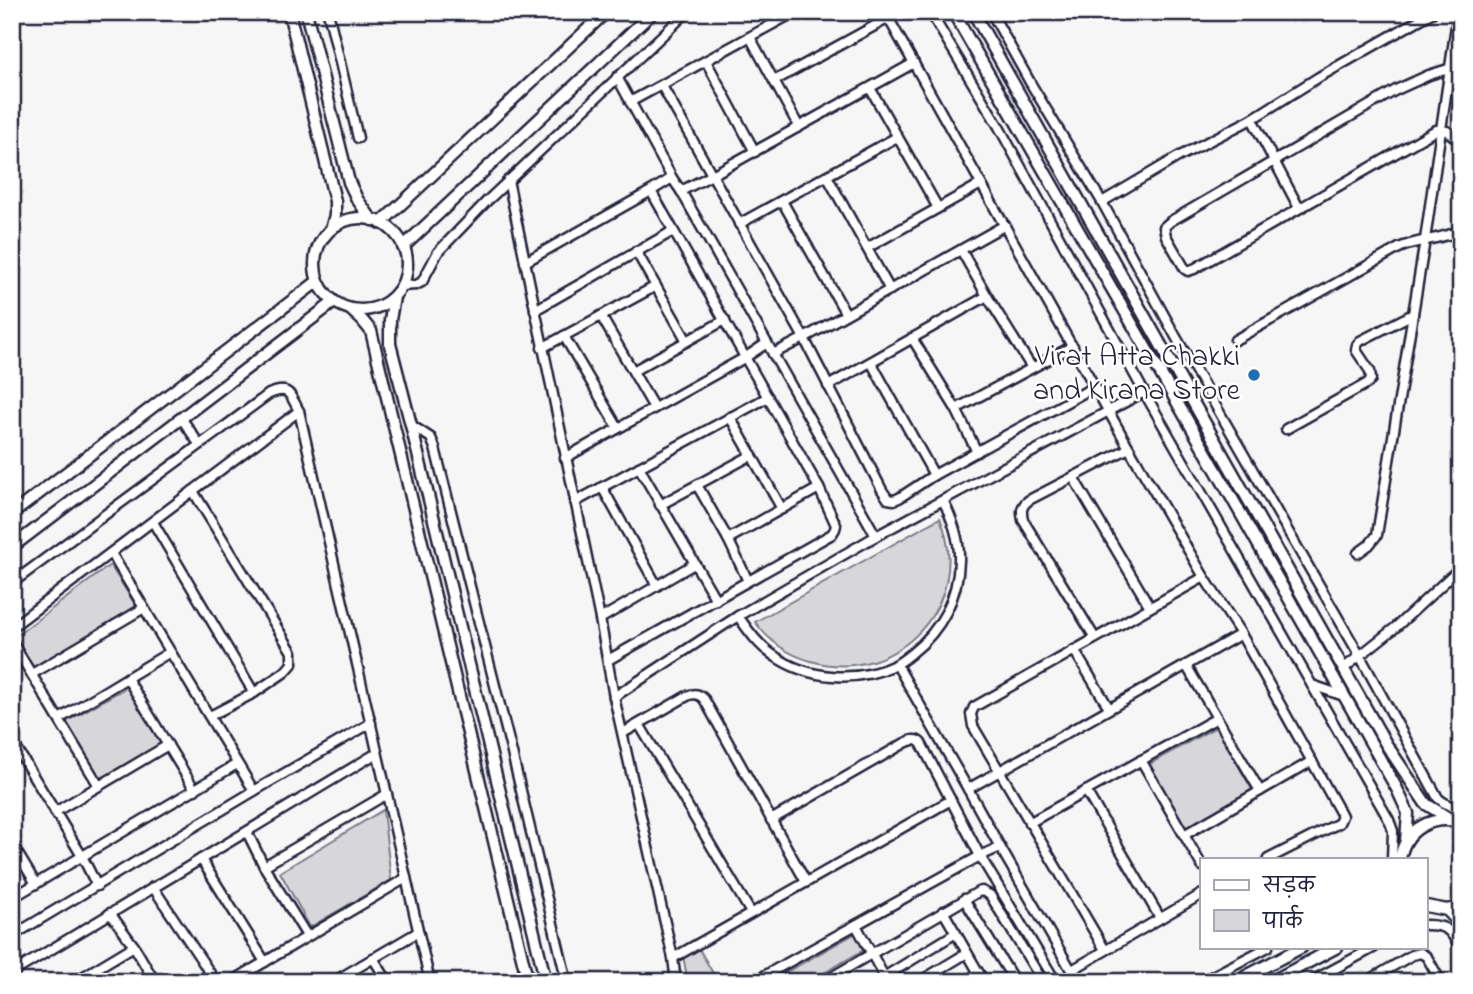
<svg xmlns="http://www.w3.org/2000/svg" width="1473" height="994" font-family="'Indie Flower','Playpen Sans Deva',sans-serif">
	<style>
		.green { fill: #d7d7db; stroke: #7c7c8b; stroke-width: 2 }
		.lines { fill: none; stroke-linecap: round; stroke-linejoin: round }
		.minor-casing { stroke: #22223b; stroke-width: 13 }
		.tertiary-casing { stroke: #22223b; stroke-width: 15 }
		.minor { stroke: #fff; stroke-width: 8 }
		.tertiary { stroke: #fff; stroke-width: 10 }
		.poi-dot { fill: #1f6fb2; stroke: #fff; stroke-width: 2.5 }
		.labels { text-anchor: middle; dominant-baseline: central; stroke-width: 5; stroke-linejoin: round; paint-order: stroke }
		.poi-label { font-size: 30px; fill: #22223b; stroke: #fff; text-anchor: end }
	</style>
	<rect width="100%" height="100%" fill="#f6f6f7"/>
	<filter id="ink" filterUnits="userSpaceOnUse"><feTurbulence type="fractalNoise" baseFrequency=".0143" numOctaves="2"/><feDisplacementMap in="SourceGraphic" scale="14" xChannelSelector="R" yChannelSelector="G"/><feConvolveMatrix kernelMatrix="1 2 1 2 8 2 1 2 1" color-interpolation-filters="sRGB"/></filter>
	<g filter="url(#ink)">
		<g class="green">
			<path d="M940,518C975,602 897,686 811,661C789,655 769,641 755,622Z"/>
			<path d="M110,565L136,606L34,669L16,636Z"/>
			<path d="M127,687L162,744L100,781L66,722Z"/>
			<path d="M1216,727L1253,791L1186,830L1148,765Z"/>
			<path d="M383,810L391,880L310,927L280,872Z"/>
			<path d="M858,932L867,948L808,982H769Z"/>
			<path d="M698,947L718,982H688L683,956Z"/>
		</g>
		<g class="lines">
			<g class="minor-casing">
				<g id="minor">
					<path d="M328,12L358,138"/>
					<path d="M885,12L1129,448L1204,577L1241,634L1340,812L1342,816L1339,823L1268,859"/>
					<path d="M930,12L999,127L1144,392L1389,820L1393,831L1392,859"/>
					<path d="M991,12L1031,84L1102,202L1176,337L1360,656L1438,798L1443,802L1461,812"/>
					<path d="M750,37L799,127"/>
					<path d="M706,61L755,152"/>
					<path d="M1461,65L1429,75L1396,90L1171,221L1164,227L1166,236L1185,269L1188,271L1194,269L1436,130L1447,131L1461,142"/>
					<path d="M617,77L672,178L681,191L876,536"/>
					<path d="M774,81L889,18"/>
					<path d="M662,86L804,338L882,490L888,499L894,500L899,498L934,475L1094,387"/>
					<path d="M870,88L938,208"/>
					<path d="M630,102L795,12"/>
					<path d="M1252,119L1299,208"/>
					<path d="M827,176L890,290"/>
					<path d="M508,180L600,619L614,697L673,958L676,982"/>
					<path d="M681,191L712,175L914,63"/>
					<path d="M782,201L846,314"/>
					<path d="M1102,202L1178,157L1252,119L1319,77L1433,12"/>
					<path d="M739,224L897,137"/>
					<path d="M867,248L981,184"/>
					<path d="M961,250L987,296L1032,368"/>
					<path d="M636,251L687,341"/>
					<path d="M525,262L651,191L672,178"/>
					<path d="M402,286L416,285L422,282L438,252L487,201L687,12"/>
					<path d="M535,310L673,231"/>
					<path d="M601,316L654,408"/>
					<path d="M564,336L618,428"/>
					<path d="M912,338L956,409L977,452"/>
					<path d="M1235,340L1399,248C1419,239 1441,240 1461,230"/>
					<path d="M542,348L656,286"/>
					<path d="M773,354L804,338L1005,225"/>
					<path d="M871,362L934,475"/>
					<path d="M633,371L725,320"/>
					<path d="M828,386L987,296"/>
					<path d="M956,409L1073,346"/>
					<path d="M730,417L782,509"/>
					<path d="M182,419L199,444"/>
					<path d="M411,425L431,438L435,448L511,749L567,982"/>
					<path d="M1286,429L1368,383L1371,379L1370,371L1356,350L1357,345L1360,341L1413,314"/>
					<path d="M565,458L746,357L767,343"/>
					<path d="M639,467L716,600"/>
					<path d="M1073,477L1150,607"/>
					<path d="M697,485L728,539L748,581"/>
					<path d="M602,487L657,586"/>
					<path d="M193,491L292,652V664L285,672L254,693L210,716"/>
					<path d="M575,502L768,397"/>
					<path d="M660,505L752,455"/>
					<path d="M153,522L254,693"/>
					<path d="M728,539L819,488"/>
					<path d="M111,553L254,791"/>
					<path d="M1358,553L1369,545L1377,535L1425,240L1458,12"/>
					<path d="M12,583L269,394C290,385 290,395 299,411L430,982"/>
					<path d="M738,616C748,630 758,645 773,655C808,680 857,683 895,665C901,662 907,657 912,653C941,630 958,598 959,561C960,539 952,519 943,500"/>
					<path d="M600,619L694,564"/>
					<path d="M12,627L299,411"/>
					<path d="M1095,638L1023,520C1021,511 1021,506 1029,500L1129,448"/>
					<path d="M12,642L99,786"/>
					<path d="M1074,650L1109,708"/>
					<path d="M608,660L832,534L835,529L836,525L819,488L651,191"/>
					<path d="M897,665L968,789L1000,847L1078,982"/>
					<path d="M1186,665L1260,791"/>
					<path d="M1343,669L1396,627L1461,567"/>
					<path d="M32,674L144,608"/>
					<path d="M127,678L195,790"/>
					<path d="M1312,685L1344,696"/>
					<path d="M614,697L738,616L876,536L1144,392"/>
					<path d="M59,719L170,652"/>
					<path d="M639,724L751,913"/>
					<path d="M623,733L687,696C695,693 699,694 704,699L806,882"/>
					<path d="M12,741L82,856L97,886"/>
					<path d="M1141,760L1202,866"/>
					<path d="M968,789L1241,634"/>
					<path d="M1086,791L1160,918"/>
					<path d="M55,812L168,745"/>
					<path d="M771,820L905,743C911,740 916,738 921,743L980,856L1056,982"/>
					<path d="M1029,823L1217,718"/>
					<path d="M247,832L264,866L307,936"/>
					<path d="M1184,835L1312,761"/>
					<path d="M12,844L36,884"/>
					<path d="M201,859L265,962"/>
					<path d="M264,866L387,794"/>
					<path d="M153,887L216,982"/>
					<path d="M12,898L237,764"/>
					<path d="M964,899L1015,982"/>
					<path d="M943,911L984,982"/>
					<path d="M110,913L134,946L155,982"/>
					<path d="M856,925L887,982"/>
					<path d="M1426,925C1448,925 1451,931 1461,949"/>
					<path d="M12,936L254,791L371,723"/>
					<path d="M1105,950L973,726L971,714L974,707L1204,577"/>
					<path d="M373,958L388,982"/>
					<path d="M673,958L951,800"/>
					<path d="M1072,970L1202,894"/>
					<path d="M12,973L377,753"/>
					<path d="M884,977L956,933"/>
					<path d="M74,982L134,946"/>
					<path d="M231,982L406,878"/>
					<path d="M333,982L418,932"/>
					<path d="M753,982L980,856L1000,847"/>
					<path d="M823,982L978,892L982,891L990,895L1043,982"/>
					<path d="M919,982L967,953"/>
					<path d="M964,982L979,973"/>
					<path d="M1201,982L1268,947"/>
					<path d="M1310,982L1375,947"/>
					<path d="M1366,982L1412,955L1421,953L1427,957L1441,982"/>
				</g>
			</g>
			<g class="tertiary-casing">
				<g id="tertiary">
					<path d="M289,12L335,201V215L331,229"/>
					<path d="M306,12L349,182L357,199L372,220"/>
					<path d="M953,12L1220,477L1397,789L1408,813L1406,841"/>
					<path d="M973,12L1386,744L1426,804L1450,819"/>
					<circle cx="361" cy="264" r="46"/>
					<path d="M381,223L606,12"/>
					<path d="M403,247L653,12"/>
					<path d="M394,297L390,320V344L411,425L546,982"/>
					<path d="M350,309L362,320L371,331L528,982"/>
					<path d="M12,514L318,281"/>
					<path d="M12,547L334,302"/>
					<path d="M1400,859C1405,828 1432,815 1461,822"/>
					<path d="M1426,906L1447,910L1461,907"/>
					<path d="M1447,910L1461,925"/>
					<path d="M1235,982L1302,947"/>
					<path d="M1271,982L1337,947"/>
				</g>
			</g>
			<use href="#minor" class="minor"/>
			<use href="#tertiary" class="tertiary"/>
		</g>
	</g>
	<circle class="poi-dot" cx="1254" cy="375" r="7"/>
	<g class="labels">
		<g class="poi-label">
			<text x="1240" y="358">Virat Atta Chakki<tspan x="1240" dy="34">and Kirana Store</tspan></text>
		</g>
	</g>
	<rect width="1473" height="994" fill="none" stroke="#fff" stroke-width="42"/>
	<rect x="21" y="21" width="1431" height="952" fill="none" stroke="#22223b" stroke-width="2.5" filter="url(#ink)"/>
	<rect x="1200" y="858" width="228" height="91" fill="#ffffff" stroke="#a7a7b1" stroke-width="2"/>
	<rect x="1214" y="880" width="35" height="10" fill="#ffffff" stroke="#a7a7b1" stroke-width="2"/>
	<text x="1263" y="892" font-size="21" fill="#22223b">सड़क</text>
	<rect x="1214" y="910" width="35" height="21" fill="#d7d7db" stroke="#a7a7b1" stroke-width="2"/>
	<text x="1263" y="928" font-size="21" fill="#22223b">पार्क</text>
</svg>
